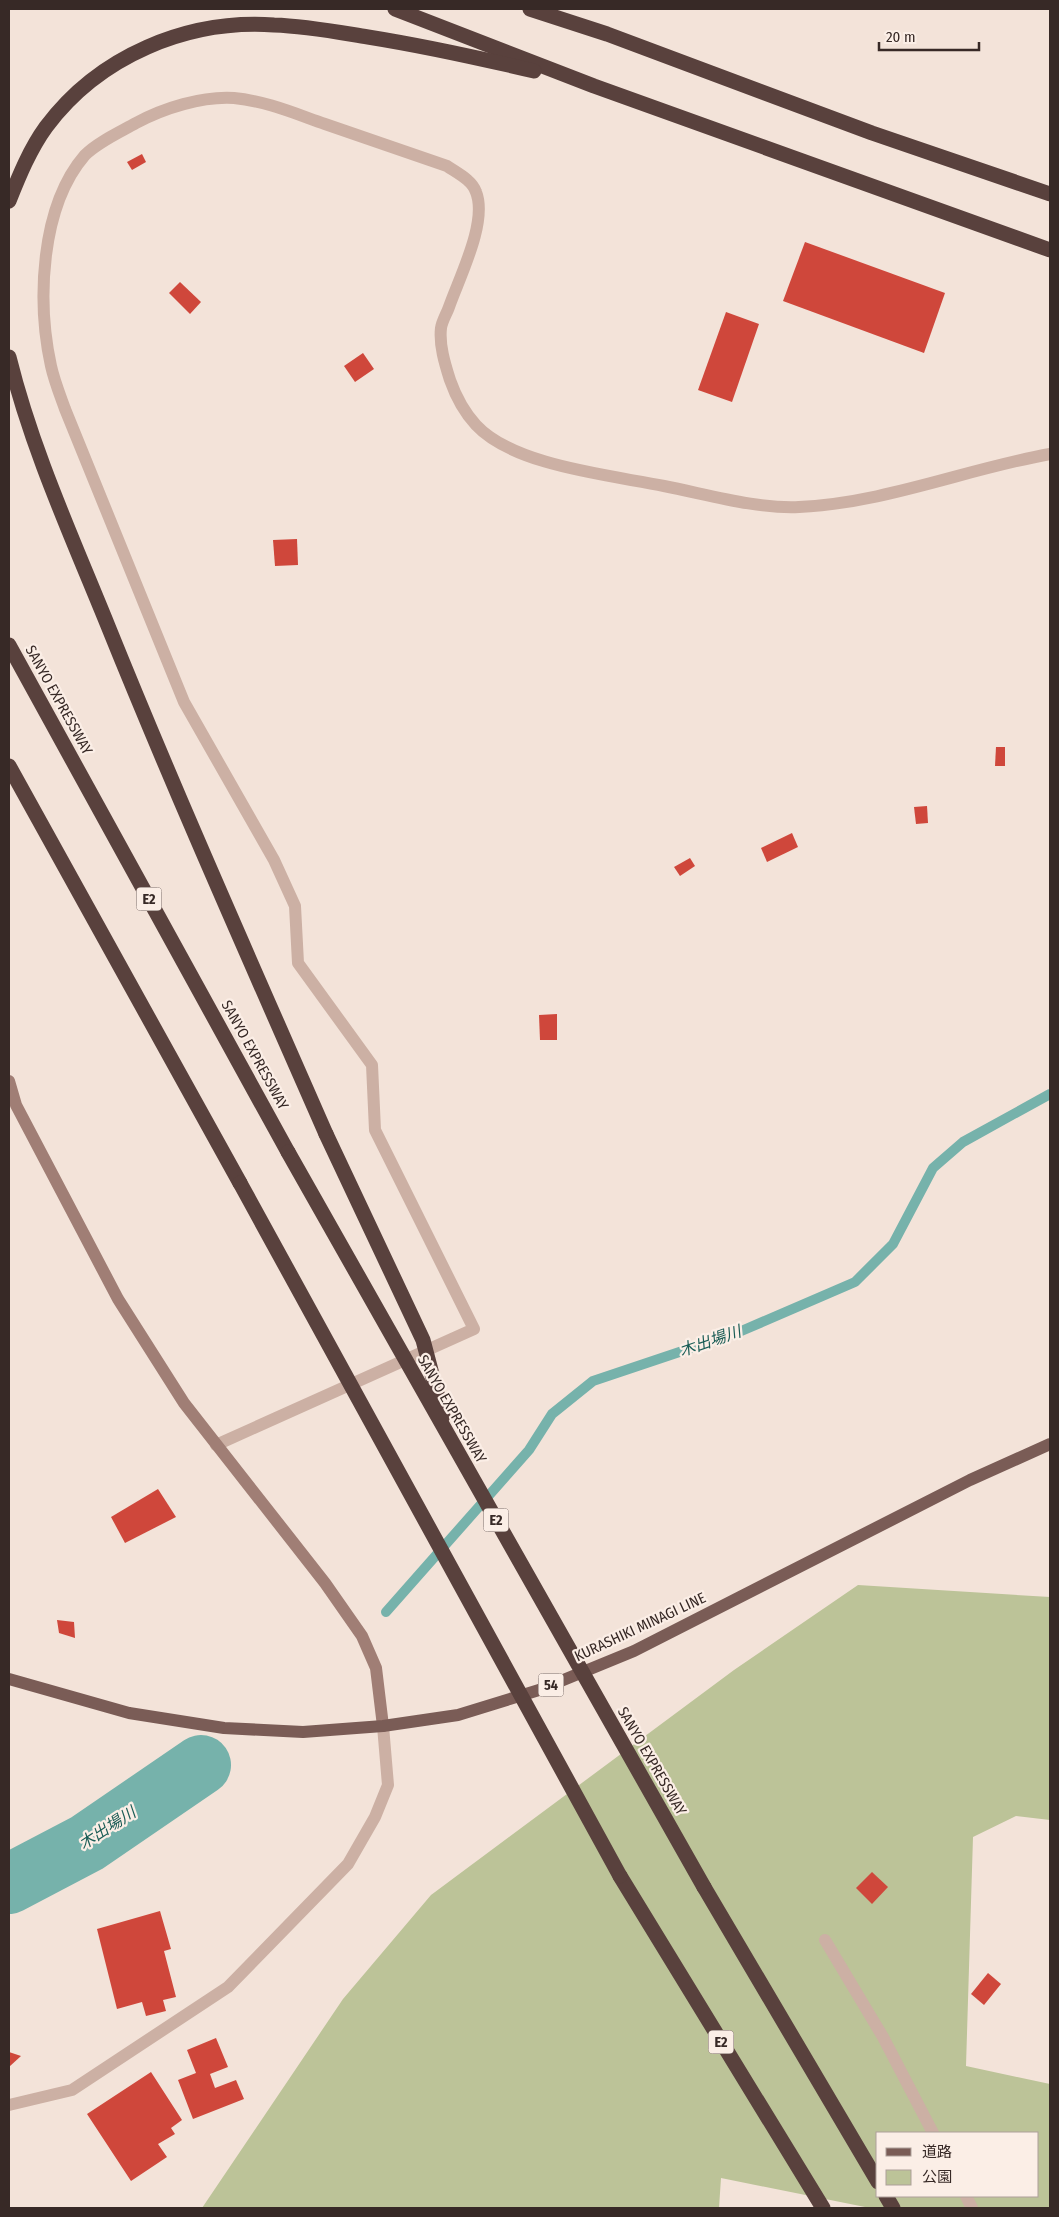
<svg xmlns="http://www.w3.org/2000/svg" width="1059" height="2217" font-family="'Fira Sans Condensed','Noto Sans JP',sans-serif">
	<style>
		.green { fill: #bcc398; fill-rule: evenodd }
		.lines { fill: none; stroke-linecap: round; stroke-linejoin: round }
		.stream { stroke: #76b2ab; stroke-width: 10 }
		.river { stroke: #76b2ab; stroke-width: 60 }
		.building { fill: #cf473b }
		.street { stroke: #ccb0a4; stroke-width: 12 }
		.secondary { stroke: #a07e75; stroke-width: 12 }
		.primary { stroke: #7a5c56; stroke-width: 12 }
		.highway { stroke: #59413d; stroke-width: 15 }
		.highway-bridge { stroke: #59413d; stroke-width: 15 }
		.labels { text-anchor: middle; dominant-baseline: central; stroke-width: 4.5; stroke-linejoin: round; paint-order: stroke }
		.shield { fill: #fbeee6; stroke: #726460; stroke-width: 1 }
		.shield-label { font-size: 14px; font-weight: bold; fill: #372926 }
		.street-label { font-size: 15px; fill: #372926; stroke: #fbeee6 }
		.water-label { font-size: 16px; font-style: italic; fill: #195c55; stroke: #fbeee6 }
	</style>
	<rect width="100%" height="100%" fill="#f3e3d9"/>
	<path class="green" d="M858,1585L1050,1597V1820L1016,1816L973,1837L966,2066L1050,2084V2208H870L721,2178L719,2208H202L343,1999L431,1895L734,1670ZM878,2133H1038V2196H878Z"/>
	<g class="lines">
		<path class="stream" d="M386,1612L529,1450L552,1414L593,1381L739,1332L855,1282L893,1244L933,1168L963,1142L1050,1094"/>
		<path class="river" d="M9,1884L87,1843L201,1765"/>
	</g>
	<g class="building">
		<path d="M142,154L146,162L132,170L127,162Z"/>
		<path d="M805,242L945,293L924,353L783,301Z"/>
		<path d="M180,282L201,302L190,314L169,293Z"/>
		<path d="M726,312L759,324L732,402L698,390Z"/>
		<path d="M363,353L374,369L355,382L344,366Z"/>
		<path d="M297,539L298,565L275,566L273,540Z"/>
		<path d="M996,747H1005V766H995Z"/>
		<path d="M927,806L928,823L916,824L914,807Z"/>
		<path d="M792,833L798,847L767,862L761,848Z"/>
		<path d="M690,858L695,866L680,876L674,867Z"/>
		<path d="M557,1014V1040H540L539,1015Z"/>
		<path d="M158,1489L176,1517L125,1543L111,1517Z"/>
		<path d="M57,1620L74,1622L75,1638L59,1633Z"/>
		<path d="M872,1872L888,1887L872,1904L856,1888Z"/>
		<path d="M160,1911L171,1949L164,1951L176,1997L163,2000L166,2011L146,2016L142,2002L117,2009L97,1929Z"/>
		<path d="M988,1973L1001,1984L984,2005L971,1994Z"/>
		<path d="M216,2038L228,2067L210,2074L215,2088L236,2080L244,2099L193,2119L178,2080L196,2073L187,2050Z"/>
		<path d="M9,2052L21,2056L9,2067Z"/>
		<path d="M151,2072L182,2120L171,2128L175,2134L158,2144L167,2157L131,2181L87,2114Z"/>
	</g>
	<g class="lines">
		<g class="street">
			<path d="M216,1445L474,1329L375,1130L372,1065L298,963L295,906L274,860L184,702L65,409C60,395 54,380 51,366C37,302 40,207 85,155C98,142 120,132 136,123C164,108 202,96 234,98C266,101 296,114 325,124C366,138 406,152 447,166C457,173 472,180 476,192C488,222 459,278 449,307C447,313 442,321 441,328C439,345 445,364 450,380C456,397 464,412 476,425C514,466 610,475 664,486C706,494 756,509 799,507C885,503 966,469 1050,454"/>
			<path d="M825,1940L883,2037L933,2133"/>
			<path d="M9,2105L72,2090L228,1987L348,1864L375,1817L388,1785L383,1726"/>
			<path d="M966,2196L972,2208"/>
		</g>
		<path class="secondary" d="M9,1081L16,1105L118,1299L184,1403L325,1583L362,1636L376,1668L383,1726"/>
		<path class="primary" d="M9,1679L129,1713L224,1728L303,1732L383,1726L458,1715L539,1690L634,1651L970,1480L1050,1444"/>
		<g class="highway">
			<path d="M395,9L594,86L1050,250"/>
			<path d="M530,9L607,34L872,133L1050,194"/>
			<path d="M9,201C19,176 30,149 46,127C99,56 187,19 274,25C306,26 337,32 368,37C424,46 479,58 534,71"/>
			<path d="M9,357C32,450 72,537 108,626C177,797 252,965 326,1134"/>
			<path d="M9,645L288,1152"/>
			<path d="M9,766L240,1183"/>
			<path d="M620,1876L823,2208"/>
			<path d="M704,1887L878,2182"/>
			<path d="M886,2196L893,2208"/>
		</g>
		<g class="highway-bridge">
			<path d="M326,1134L423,1340L443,1416"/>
			<path d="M288,1152L704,1887"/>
			<path d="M240,1183L620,1876"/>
		</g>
	</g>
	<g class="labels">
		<g class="shield">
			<rect x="136.5" y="887.5" width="25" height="23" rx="4"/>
			<rect x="483.5" y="1508.5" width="25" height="23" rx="4"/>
			<rect x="538.5" y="1673.5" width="25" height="23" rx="4"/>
			<rect x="708.5" y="2030.5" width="25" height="23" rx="4"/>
		</g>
		<g class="shield-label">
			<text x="149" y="899">E2</text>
			<text x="496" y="1520">E2</text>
			<text x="551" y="1685">54</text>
			<text x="721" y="2042">E2</text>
		</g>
		<g class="street-label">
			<text transform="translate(59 700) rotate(61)">SANYO EXPRESSWAY</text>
			<text transform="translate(255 1055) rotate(61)">SANYO EXPRESSWAY</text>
			<text transform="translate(452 1409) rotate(60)">SANYO EXPRESSWAY</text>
			<text transform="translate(640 1627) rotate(-25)">KURASHIKI MINAGI LINE</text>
			<text transform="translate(652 1761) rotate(60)">SANYO EXPRESSWAY</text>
		</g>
		<g class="water-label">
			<text transform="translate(710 1341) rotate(-19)">木出場川</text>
			<text transform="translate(107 1828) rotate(-33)">木出場川</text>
		</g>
	</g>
	<rect width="1059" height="2217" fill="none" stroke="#372926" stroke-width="20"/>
	<rect x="876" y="2132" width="162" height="65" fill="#fbeee6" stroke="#ad9f99"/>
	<rect x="886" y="2148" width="25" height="8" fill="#7a5c56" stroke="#ad9f99"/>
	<text x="922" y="2157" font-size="15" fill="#372926">道路</text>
	<rect x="886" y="2170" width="25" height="15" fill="#bcc398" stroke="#ad9f99"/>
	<text x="922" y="2182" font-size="15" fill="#372926">公園</text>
	<path d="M879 42v8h100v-8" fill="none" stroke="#372926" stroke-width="2.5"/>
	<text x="886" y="42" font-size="15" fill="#372926" stroke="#fbeee6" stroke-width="4" paint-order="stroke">20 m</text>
</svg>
